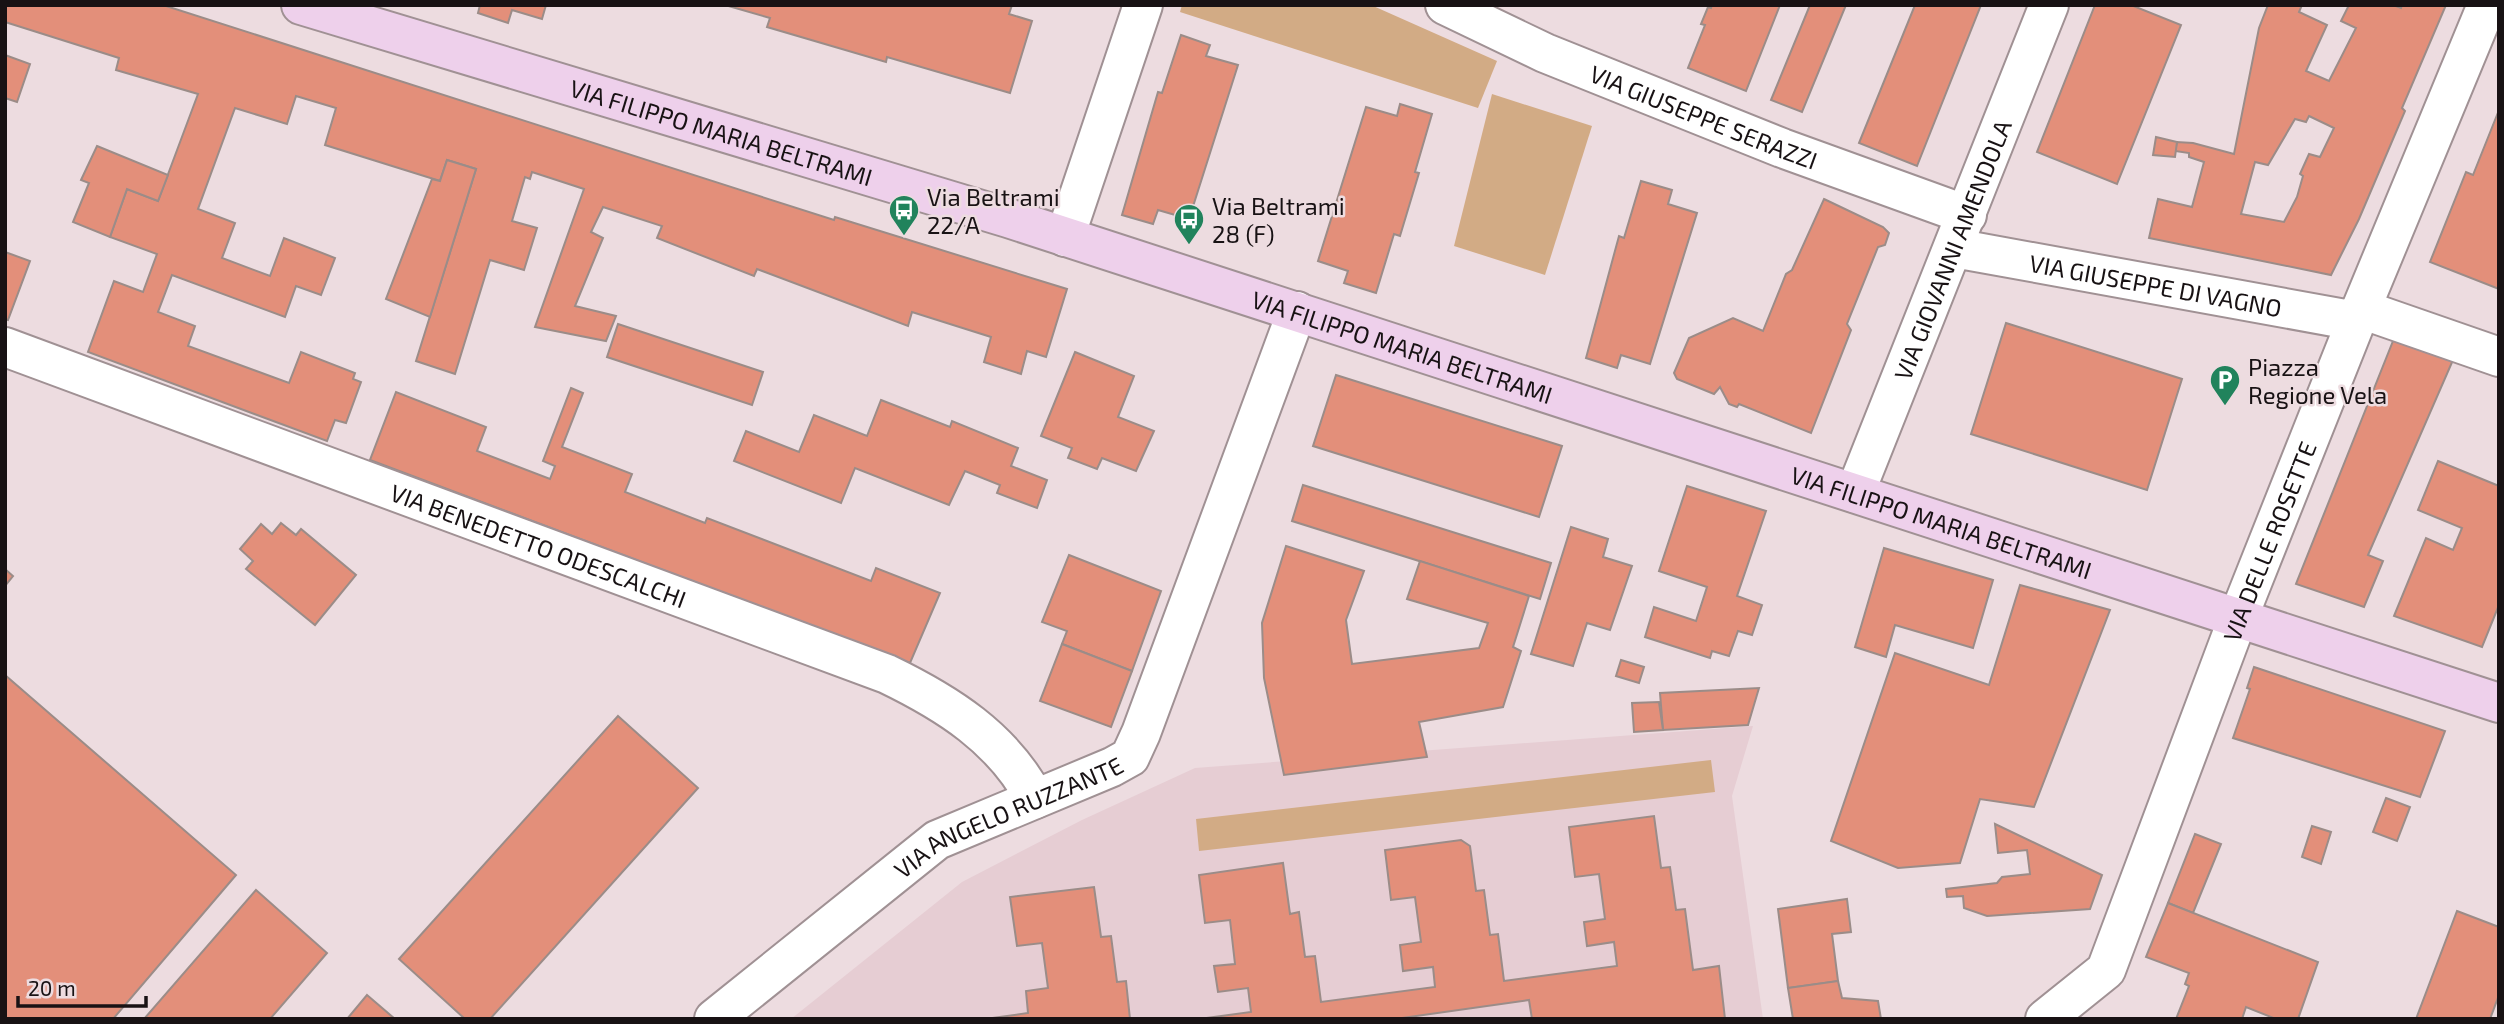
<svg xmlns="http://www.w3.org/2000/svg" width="2504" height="1024" font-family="'Exo 2',sans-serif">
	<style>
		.built { fill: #e6cdd3 }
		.green { fill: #d2ab85 }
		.building { fill: #e38f7a; stroke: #9b8c88; stroke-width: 2; fill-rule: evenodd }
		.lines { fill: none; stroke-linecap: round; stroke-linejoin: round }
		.street-casing { stroke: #a09194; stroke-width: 42 }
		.secondary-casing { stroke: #a09194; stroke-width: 42 }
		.street { stroke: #fff; stroke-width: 38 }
		.secondary { stroke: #eed0eb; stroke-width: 38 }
		.labels { text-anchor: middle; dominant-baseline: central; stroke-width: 5; stroke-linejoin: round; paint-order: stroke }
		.street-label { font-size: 24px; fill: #181214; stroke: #eddce0 }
		.poi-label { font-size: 24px; fill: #181214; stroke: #eddce0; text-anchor: start }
	</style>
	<rect width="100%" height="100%" fill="#eddce0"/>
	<path class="built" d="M1753,726L1732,796L1763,1019H791L962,882L1082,820L1195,768Z"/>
	<g class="green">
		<path d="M1182,5H1371L1497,61L1478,108L1180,12Z"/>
		<path d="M1492,94L1592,126L1545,275L1454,246Z"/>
		<path d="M1711,760L1715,792L1199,851L1196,819Z"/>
	</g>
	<g class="building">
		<path d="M5,5H163L834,220L835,217L1067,289L1046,357L1027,351L1021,374L984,362L991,337L912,312L908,326L757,269L754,276L657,238L662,226L603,207L591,232L603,238L575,306L616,316L606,341L535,327L584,189L532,172L530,179L525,177L512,221L537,228L524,270L490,260L455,374L416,361L476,169L447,160L440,181L325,145L336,108L296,96L287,124L235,108L198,209L235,223L222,258L270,276L284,238L335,258L321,295L296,286L285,317L172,275L158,312L195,326L188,346L289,383L301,352L355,373L353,379L361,382L346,423L335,420L327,441L88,352L114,281L143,292L157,254L110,237L127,189L158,201L198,94L116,70L119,58L5,22Z"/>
		<path d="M480,5H546L542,19L512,10L508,23L478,13Z"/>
		<path d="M725,5H1012L1009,14L1032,21L1010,93L887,57L886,62L767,27L770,18Z"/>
		<path d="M1712,5H1780L1746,91L1688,68L1705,25L1701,24L1708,7L1711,8Z"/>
		<path d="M1810,5H1846L1802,112L1771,100Z"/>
		<path d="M1915,5H1981L1917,166L1859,143Z"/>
		<path d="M2095,5H2131L2181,25L2117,184L2037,152Z"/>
		<path d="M2268,5H2302L2299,12L2327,25L2306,71L2329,81L2356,28L2341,21L2349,5H2393L2401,8L2402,5H2446L2402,108L2405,111L2359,219L2331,275L2149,238L2158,199L2192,207L2204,162L2189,157V153L2175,151L2177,142L2193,143L2234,154L2259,28ZM2309,116L2334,128L2320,157L2309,154L2300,174L2303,176L2297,197L2284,222L2241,214L2255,162L2268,165L2295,119L2306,122Z"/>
		<path d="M1181,35L1210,45L1206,56L1238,65L1189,219L1158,210L1153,224L1122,215L1158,92L1162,93Z"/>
		<path d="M5,55L30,64L17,102L5,98Z"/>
		<path d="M1400,104L1432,114L1415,172L1419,173L1400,236L1394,234L1376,293L1344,283L1348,271L1318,261L1366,107L1397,116Z"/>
		<path d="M2499,110V289L2430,262L2466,172L2473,175Z"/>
		<path d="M2156,137L2177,142L2175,157L2153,155Z"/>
		<path d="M97,146L168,175L158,201L127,189L110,237L73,222L89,183L81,180Z"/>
		<path d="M447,160L476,169L430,317L386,299L432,179L440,181Z"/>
		<path d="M1641,181L1672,190L1668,204L1697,213L1650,364L1621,355L1617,368L1586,358L1619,236L1624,238Z"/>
		<path d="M1824,199L1883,227L1889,233L1885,245L1878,247L1847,324L1851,330L1811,433L1739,404L1737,407L1729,404L1720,387L1714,394L1677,379L1674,373L1689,338L1733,318L1763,331L1786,274L1792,270Z"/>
		<path d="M5,252L30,261L8,320L5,319Z"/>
		<path d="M2006,323L2182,379L2147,490L1971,434Z"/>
		<path d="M618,324L763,372L752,405L607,357Z"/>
		<path d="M2395,336L2453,360L2368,555L2383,561L2364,607L2296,584Z"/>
		<path d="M1075,352L1134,376L1118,417L1154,431L1136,471L1102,458L1097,469L1068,458L1072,448L1041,436Z"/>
		<path d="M1336,375L1562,446L1539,517L1313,446Z"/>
		<path d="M571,388L583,393L562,447L632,474L625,492L705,523L707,518L871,581L876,568L940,593L910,663L370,460L396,392L486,427L477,451L550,479L555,466L543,461Z"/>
		<path d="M881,400L950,427L952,421L1018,448L1011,466L1047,480L1037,508L997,493L1000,485L965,471L949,505L855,468L841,503L734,461L746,431L799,452L814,415L867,436Z"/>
		<path d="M2438,461L2499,486V605L2482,647L2394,616L2426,538L2453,550L2462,528L2418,510Z"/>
		<path d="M1303,485L1551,563L1540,599L1292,521Z"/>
		<path d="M1687,486L1766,511L1737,596L1762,605L1752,635L1738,631L1729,656L1712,651L1710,658L1645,637L1654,607L1696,621L1707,587L1659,571Z"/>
		<path d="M281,523L296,535L301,529L356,575L315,625L246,569L253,561L240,549L261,524L272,534Z"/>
		<path d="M1571,527L1608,539L1603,557L1632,566L1610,630L1587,623L1573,666L1531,654Z"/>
		<path d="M1286,546L1364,571L1346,620L1352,664L1479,648L1488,623L1407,599L1420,561L1529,596L1513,647L1521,651L1503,707L1419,722L1427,757L1284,775L1264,678L1262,623Z"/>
		<path d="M1884,548L1993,580L1973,648L1895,625L1886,657L1855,647Z"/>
		<path d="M1069,555L1161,591L1132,671L1062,644L1067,631L1042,622Z"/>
		<path d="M5,569L13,576L5,586Z"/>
		<path d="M2020,585L2110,610L2034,807L1980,799L1960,863L1898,868L1831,841L1895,653L1989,685Z"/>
		<path d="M1062,644L1132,671L1111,727L1040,701Z"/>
		<path d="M1621,660L1644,667L1639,683L1616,676Z"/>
		<path d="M2254,667L2445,731L2420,797L2233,738L2250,689L2247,688Z"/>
		<path d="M5,675L236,875L113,1019H5Z"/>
		<path d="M1759,688L1748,725L1663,730L1660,693Z"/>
		<path d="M1659,702L1663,730L1634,732L1632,703Z"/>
		<path d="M618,716L698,788L490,1019H465L399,959Z"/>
		<path d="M2386,798L2410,807L2397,841L2373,832Z"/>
		<path d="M1654,816L1661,868L1670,867L1676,910L1685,909L1693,970L1719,966L1725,1019H1532L1529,1000L1395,1019H1199L1251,1012L1248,988L1218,992L1214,966L1235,964L1230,920L1205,923L1199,875L1283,863L1290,914L1299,912L1305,957L1315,956L1321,1002L1435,987L1433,967L1403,971L1400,945L1421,942L1415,897L1391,900L1385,850L1461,840L1470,846L1476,891L1484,890L1490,935L1498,934L1504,981L1617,966L1614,942L1587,946L1584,922L1605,919L1599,874L1575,877L1569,827Z"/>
		<path d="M1995,824L2102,875L2090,909L1987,916L1964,908L1963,896L1947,897L1946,889L1997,883L2002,877L2030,874L2027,850L1998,853Z"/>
		<path d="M2312,826L2331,832L2321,864L2302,857Z"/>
		<path d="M2195,834L2221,844L2193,913L2168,903Z"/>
		<path d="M1094,887L1101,937L1111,936L1117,982L1126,981L1130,1019H985L1028,1013L1026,991L1048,988L1042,943L1017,946L1010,897Z"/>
		<path d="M256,890L327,953L270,1019H144Z"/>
		<path d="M1847,899L1851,932L1832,934L1838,981L1788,988L1778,909Z"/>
		<path d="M2168,903L2318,962L2298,1019H2276L2246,1007L2242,1019H2176L2189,986L2185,984L2189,973L2146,957Z"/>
		<path d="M2457,911L2499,927V995L2490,1019H2416Z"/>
		<path d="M1838,981L1842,998L1878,1001L1881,1019H1793L1788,988Z"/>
		<path d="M367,995L395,1019H347Z"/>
	</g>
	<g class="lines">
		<g class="street-casing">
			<g id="street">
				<path id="s1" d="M1445,5L1545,53L1782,148L1967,215"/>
				<path d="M1065,237L1143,5"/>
				<path id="s2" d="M1954,248L2356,321"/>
				<path d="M2361,309L2499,357"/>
				<path id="s3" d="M5,347L887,674C947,703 1003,738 1035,799"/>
				<path id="s4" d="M1855,493L2049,5"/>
				<path id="s5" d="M714,1019L937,840L1112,767L1130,757L1141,733L1297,311"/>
				<path id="s6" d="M2045,1019L2106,970L2238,618L2361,309L2487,5"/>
			</g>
		</g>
		<g class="secondary-casing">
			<g id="secondary">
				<path id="s7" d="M301,5L1008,218L2499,703"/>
			</g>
		</g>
		<use href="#street" class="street"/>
		<use href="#secondary" class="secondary"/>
	</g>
	<defs>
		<g id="bus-pin" transform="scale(1.575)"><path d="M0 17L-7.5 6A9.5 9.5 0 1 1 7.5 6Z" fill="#21835c" stroke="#eddce0"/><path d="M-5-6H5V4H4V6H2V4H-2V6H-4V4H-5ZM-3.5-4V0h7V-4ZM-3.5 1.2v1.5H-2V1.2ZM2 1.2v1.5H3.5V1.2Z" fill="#fff"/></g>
		<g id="parking-pin" transform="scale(1.575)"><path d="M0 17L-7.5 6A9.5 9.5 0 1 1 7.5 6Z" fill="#21835c" stroke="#eddce0"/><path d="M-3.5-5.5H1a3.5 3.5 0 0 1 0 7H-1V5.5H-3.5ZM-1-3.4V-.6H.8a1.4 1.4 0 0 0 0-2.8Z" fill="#fff"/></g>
	</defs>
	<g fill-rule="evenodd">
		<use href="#bus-pin" x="904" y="210"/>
		<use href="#bus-pin" x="1189" y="219"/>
		<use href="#parking-pin" x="2225" y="380"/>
	</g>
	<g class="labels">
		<g class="street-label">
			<text stroke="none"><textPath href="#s1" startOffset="282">VIA GIUSEPPE SERAZZI</textPath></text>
			<text stroke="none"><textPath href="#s7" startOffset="439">VIA FILIPPO MARIA BELTRAMI</textPath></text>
			<text stroke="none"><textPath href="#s4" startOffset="262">VIA GIOVANNI AMENDOLA</textPath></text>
			<text stroke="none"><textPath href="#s2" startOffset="205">VIA GIUSEPPE DI VAGNO</textPath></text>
			<text stroke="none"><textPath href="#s7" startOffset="1153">VIA FILIPPO MARIA BELTRAMI</textPath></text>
			<text stroke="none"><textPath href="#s7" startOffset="1720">VIA FILIPPO MARIA BELTRAMI</textPath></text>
			<text stroke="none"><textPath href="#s6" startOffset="537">VIA DELLE ROSETTE</textPath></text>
			<text stroke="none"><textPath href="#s3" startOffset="569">VIA BENEDETTO ODESCALCHI</textPath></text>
			<text stroke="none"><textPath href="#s5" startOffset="360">VIA ANGELO RUZZANTE</textPath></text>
		</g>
		<g class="poi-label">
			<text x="927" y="196">Via Beltrami<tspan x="927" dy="28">22/A</tspan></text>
			<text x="1212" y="205">Via Beltrami<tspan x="1212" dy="28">28 (F)</tspan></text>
			<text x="2248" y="366">Piazza<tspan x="2248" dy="28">Regione Vela</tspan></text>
		</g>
	</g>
	<rect width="2504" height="1024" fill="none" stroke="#181214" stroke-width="14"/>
	<path d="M18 996v10h128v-10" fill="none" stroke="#181214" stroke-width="3.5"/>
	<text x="28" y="996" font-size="21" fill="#181214" stroke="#eddce0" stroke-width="5" paint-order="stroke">20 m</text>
</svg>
